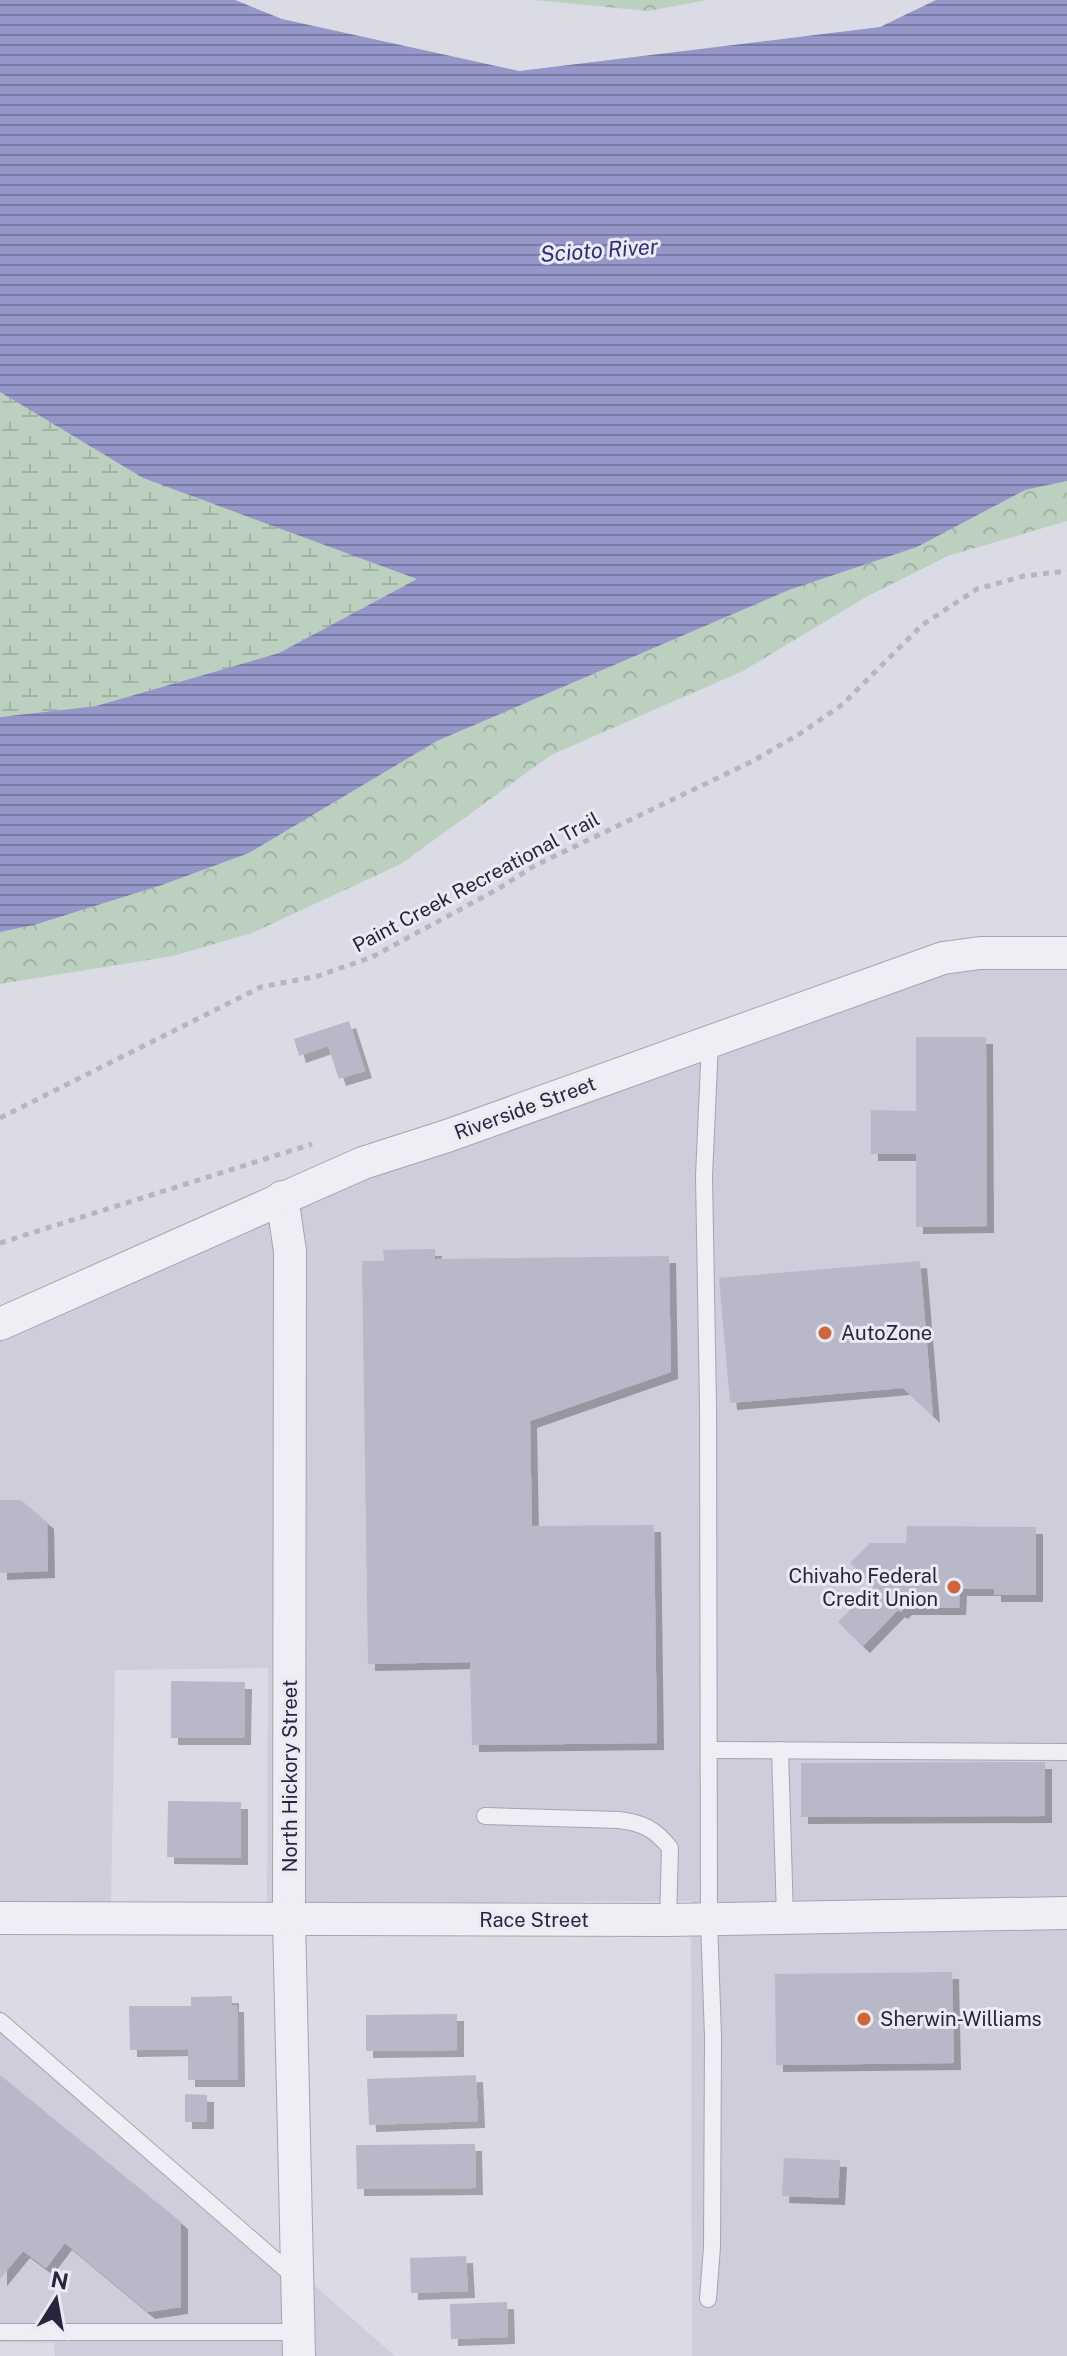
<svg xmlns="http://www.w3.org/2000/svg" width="1067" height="2356" font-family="'Public Sans',sans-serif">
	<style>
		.built { fill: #cecddb }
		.forest { fill: url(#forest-crowns) }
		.wetland { fill: url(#wetland-marsh) }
		.water { fill: url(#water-rules) }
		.building { fill: #b9b8c9; filter: url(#shadow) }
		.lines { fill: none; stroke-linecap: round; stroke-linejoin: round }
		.service-casing { stroke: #a5a4b3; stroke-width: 18 }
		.minor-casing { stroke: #a5a4b3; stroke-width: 34 }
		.path { stroke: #b6b6c0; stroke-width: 5; stroke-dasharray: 6 6; stroke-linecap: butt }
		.service { stroke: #eeeef4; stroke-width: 16 }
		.minor { stroke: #eeeef4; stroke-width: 32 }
		.poi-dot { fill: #d1653a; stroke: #eaeaf4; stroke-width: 3 }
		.labels { text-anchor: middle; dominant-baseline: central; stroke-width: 6; stroke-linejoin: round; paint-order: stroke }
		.street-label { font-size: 20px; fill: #26253c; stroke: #eaeaf4 }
		.poi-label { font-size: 20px; fill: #26253c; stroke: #eaeaf4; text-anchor: start }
		.water-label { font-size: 22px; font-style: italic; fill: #2e2f71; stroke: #eaeaf4 }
	</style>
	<defs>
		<pattern id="forest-crowns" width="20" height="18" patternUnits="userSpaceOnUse" patternTransform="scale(2)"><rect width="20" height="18" fill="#bcd0c0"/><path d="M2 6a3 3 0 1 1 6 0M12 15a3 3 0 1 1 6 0" fill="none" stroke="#a1b2a6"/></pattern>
		<pattern id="wetland-marsh" width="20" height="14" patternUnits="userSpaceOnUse" patternTransform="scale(2)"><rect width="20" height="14" fill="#bcd0c0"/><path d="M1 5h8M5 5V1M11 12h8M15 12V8" fill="none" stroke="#a1b2a6"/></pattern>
		<pattern id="water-rules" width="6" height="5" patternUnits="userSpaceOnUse" patternTransform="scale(2)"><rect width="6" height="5" fill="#9497c8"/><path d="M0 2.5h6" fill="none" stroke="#797ba4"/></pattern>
		<filter id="shadow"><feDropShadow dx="7" dy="7" stdDeviation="0" flood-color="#0004"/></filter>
	</defs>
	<rect width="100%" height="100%" fill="#dbdbe6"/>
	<g class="built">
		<path d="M947,940L1067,944V2356H692L691,1901L267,1903L268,1668L115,1670L111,1905H0V1310L310,1169Z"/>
		<path d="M0,2010L395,2356H55L54,2343L0,2342Z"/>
	</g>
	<g class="forest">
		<path d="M534,0H708L648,11Z"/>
		<path d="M1067,481V521L948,556L866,597L743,671L551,755L401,864L252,933L173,956L0,984V932L34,925L162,885L249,853L437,741L789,590L917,547L1025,490Z"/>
	</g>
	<path class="wetland" d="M0,392L143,478L418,579L279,653L96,706L0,717Z"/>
	<path class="water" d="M0,0H235L282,19L519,71L880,27L936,0H1067V481L1025,490L917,547L789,590L437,741L249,853L162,885L34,925L0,932V717L96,706L279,653L417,579L143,478L0,392Z"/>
	<g class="building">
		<path d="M349,1021L365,1071L339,1079L328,1046L299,1056L294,1039Z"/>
		<path d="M916,1037H986L987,1226L916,1227V1154H871V1110L916,1111Z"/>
		<path d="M435,1249V1259L669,1256L671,1372L530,1421L532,1526L654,1525L657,1743L472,1745L470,1662L368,1664L362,1261H384L383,1250Z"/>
		<path d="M920,1261L933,1416L903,1388L730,1403L719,1278Z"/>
		<path d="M0,1500H21L47,1522L48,1571L0,1573Z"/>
		<path d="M907,1526L1036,1527V1595H994V1589H960L959,1608H905L901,1612L898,1610L863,1646L838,1622L874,1586L850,1563L870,1543H906Z"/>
		<path d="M171,1681L245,1682L244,1738H171Z"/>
		<path d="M1045,1762V1816L801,1817V1763Z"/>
		<path d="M168,1801L241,1802V1858L167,1857Z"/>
		<path d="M952,1972L954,2063L776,2065L775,1974Z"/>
		<path d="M232,1996V2005H237L238,2080H188V2049L130,2050L129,2006H191V1997Z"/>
		<path d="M457,2014V2050L366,2051V2015Z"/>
		<path d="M0,2075L181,2222V2307L148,2312L65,2243L46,2268L23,2251L0,2279Z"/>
		<path d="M476,2075L478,2121L369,2125L367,2079Z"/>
		<path d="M185,2094L207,2095V2122H185Z"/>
		<path d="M475,2144L476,2188L357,2189L356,2145Z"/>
		<path d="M784,2158L840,2160L838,2198L782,2196Z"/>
		<path d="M466,2256L468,2291L411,2293L410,2258Z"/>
		<path d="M507,2302L508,2337L451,2339L450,2304Z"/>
	</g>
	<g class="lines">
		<g class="service-casing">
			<g id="service">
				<path d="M709,1750L1067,1752"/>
				<path d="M780,1750L785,1917"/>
				<path d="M485,1816L619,1820C643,1823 655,1829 670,1848L668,1920"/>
				<path d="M0,2021L297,2279"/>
				<path d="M708,2299L712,2247L713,2037L709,1920L708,1404L704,1176L710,1042"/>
				<path d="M0,2332H298"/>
			</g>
		</g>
		<g class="minor-casing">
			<g id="minor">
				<path d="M282,1197L290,1251L289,1919L299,2356"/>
				<path d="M0,1324L363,1163L447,1136L943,958L980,953H1067"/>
				<path d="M0,1918L668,1920L1067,1913"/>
			</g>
		</g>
		<g class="path">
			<path d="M0,1118L261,987L318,976L372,957L498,889L534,866L753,761L801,733L843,704L922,625L977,589L1024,576L1067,571"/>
			<path d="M0,1243L312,1144"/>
		</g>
		<use href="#service" class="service"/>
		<use href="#minor" class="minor"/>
	</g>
	<g class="poi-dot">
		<circle cx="825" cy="1333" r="8"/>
		<circle cx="954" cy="1587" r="8"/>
		<circle cx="864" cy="2019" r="8"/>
	</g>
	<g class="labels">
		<g class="street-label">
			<text transform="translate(476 882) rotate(-28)">Paint Creek Recreational Trail</text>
			<text transform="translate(525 1108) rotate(-20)">Riverside Street</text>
			<text transform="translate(290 1776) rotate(-90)">North Hickory Street</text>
			<text x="534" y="1920">Race Street</text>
		</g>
		<g class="poi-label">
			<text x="841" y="1333">AutoZone</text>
			<text x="938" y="1576" text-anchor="end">Chivaho Federal<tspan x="938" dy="23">Credit Union</tspan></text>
			<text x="880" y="2019">Sherwin-Williams</text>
		</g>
		<g class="water-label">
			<text transform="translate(599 250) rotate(-4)">Scioto River</text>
		</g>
	</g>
	<g transform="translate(56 2300) rotate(11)" stroke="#eaeaf4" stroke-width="6" paint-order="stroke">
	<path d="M0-6L14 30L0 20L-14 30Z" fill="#26253c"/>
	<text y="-12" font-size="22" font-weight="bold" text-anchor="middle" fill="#26253c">N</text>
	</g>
</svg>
